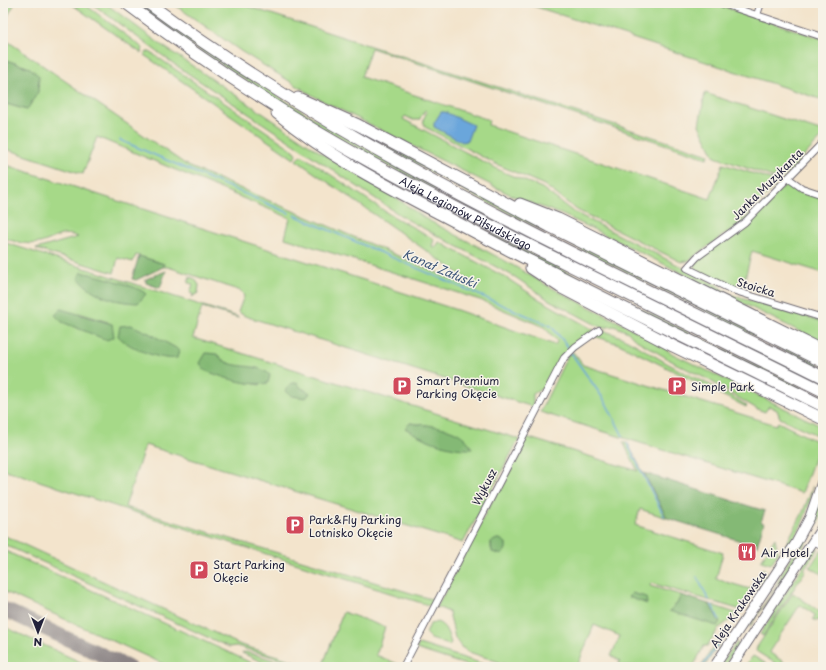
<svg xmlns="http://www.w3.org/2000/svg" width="826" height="670" font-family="'Playpen Sans',sans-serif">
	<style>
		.green { fill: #a6d988; stroke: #647e62; fill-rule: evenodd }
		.forest { fill: #84b974; stroke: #536e58 }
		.water { fill: #6aa6db; stroke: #46648b }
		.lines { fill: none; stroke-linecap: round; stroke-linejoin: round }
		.stream { stroke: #6aa6db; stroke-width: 1.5 }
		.taxiway { stroke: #8a8384; stroke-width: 15 }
		.street-casing { stroke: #6b666e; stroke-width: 8 }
		.secondary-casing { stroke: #6b666e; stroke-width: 11 }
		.highway-casing { stroke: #6b666e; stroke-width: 13 }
		.street { stroke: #fff; stroke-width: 6 }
		.secondary { stroke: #fff; stroke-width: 9 }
		.highway { stroke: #fff; stroke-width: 11 }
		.labels { text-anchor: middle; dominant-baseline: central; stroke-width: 3; stroke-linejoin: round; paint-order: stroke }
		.street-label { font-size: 11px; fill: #22223b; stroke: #f7f3e8 }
		.poi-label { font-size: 11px; fill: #22223b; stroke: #f7f3e8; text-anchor: start }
		.water-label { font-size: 12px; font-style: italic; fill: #3f577b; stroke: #f7f3e8 }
	</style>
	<rect width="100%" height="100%" fill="#f7f3e8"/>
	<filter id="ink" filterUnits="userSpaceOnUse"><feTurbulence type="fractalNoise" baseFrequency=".025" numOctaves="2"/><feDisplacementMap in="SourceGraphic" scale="8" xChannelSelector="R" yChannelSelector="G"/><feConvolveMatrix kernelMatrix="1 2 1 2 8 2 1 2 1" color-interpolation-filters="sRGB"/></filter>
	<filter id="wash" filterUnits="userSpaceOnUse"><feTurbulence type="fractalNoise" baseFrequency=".012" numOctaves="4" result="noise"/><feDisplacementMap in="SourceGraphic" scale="16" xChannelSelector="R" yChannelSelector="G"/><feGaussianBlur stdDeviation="0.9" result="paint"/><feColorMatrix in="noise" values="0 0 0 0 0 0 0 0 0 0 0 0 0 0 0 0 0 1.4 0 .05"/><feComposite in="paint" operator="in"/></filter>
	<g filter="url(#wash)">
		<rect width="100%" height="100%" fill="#f3e4cc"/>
		<g class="green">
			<path d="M4,3H15L6,19L3,17Z"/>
			<path d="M70,3H83L143,48L141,53Z"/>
			<path d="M91,3H105L160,44L326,156L392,195L426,219L509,263L548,286L644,335L673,354L823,427V438L780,418L777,410L769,406L765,412L757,409L709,380L675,363L633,338L628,332L614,326L602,328L549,300L515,277L406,219L174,64Z"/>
			<path d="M135,3H140C347,156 582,262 811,376L810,379L616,284L386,165L282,104L198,49Z"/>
			<path d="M172,3H237L709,155L707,158L371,48L361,77L489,120L488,125L710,199L723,164L774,180L776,185L739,224L688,261L681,262L577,210L544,185L496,164L425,127L423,120L427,112L425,110L419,120H413L405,116L403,119L503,172L542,188L572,211L717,285C733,300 756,301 775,306C791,311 807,317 823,322V343L593,229L563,215L515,197L317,98L242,52Z"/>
			<path d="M524,3H712L823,39V100Z"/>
			<path d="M3,38L188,166L473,288L474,284L296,160L300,156H303L389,214L434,239L432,247L435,248L439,242L505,277L537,298L594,330L558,363L546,386L533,394V407L245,316L238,312L244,296L241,291L168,267H163L164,264L136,255L133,262L118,258L114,273L36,249L78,237C61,230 56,239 40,243C26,245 16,242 3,238V164L457,310L555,345L557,341L544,327L480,300L285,238L290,218L97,137L83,174L3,148V103L27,110L30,68L3,59Z"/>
			<path d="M147,52H150L295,151L297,154L294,159L144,55Z"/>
			<path d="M705,93L823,132V136L781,180L715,157L699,125Z"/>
			<path d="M344,124L819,364L817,367L473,195Z"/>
			<path d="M331,147C484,234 643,310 802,388L801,391L538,261L346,158Z"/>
			<path d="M786,185L823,196V273L752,251L742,290L728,283L721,284L695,269V263Z"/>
			<path d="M3,242L238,317V318L202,307L193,338L519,439L463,543L145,445L125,507L434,600L431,606L124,509L3,469ZM79,313L108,322L106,340ZM217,354C228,369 249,367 266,371L260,385L220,376ZM410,423L432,426L455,432L426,439L405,428Z"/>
			<path d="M190,277L195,279L199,285L198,293L192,297L193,294L190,293L193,284L188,283Z"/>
			<path d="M605,331C632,339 652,356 676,368C700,381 725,390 747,406L746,407L619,344L594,336Z"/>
			<path d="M573,352L583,365L776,425L778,422L816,441L819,445L802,493L540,412L568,355Z"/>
			<path d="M526,437L638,471L623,442H627L667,518L640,509L635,525L723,553L716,579L750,589L763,568L767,572L741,610L651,583L650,586L681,595L677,604L673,607L720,622L709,604L738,614L719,628L707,646H704L693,667L618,666L620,661L611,656L620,636L594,625L577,667H514L469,652L461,647L455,638L449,612L437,607L502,482L512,468L509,467ZM491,542L506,544L504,552L491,549Z"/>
			<path d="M813,486C811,501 800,539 785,546L802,514Z"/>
			<path d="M823,493V512L814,530L750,627H749L775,588L783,570L806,535Z"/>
			<path d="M3,535L241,645L314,667H306L236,646L229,647L3,544Z"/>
			<path d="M775,538L778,553L771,564L761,561Z"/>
			<path d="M819,548L804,569L806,570L763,636L760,634L813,550Z"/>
			<path d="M3,550L241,658L259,667H170L3,591Z"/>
			<path d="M821,550H823V575L810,567Z"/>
			<path d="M793,593L823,614V619L816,621L813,619L815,615L800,605L769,652L785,663L778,665L756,651L757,647Z"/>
			<path d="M343,612L385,627L376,655L400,665V667H322Z"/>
			<path d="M437,622C446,625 448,634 451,643L449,645L431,639L426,634L430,624Z"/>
			<path d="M3,626L91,667H3Z"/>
			<path d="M729,629L704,667H700L723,633Z"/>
			<path d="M737,642L738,645L724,667H719Z"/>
			<path d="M419,644L493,667H472L416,649Z"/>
			<path d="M246,652L297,667H273L242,653Z"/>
			<path d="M753,656L765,663L767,667H744Z"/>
		</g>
		<g class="forest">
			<path d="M3,59L30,68L39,76L38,92L27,110L3,103Z"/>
			<path d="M139,256L164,264L163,267L136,280L132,279Z"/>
			<path d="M166,271L160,288L146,283V279Z"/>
			<path d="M81,272C95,275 137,285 146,294L138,303C114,302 94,296 78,278Z"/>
			<path d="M61,309L112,324L114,337L107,340L62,322L55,315Z"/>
			<path d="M131,325L147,332L176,348L179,351L177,358C161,361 129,348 118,336L120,326Z"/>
			<path d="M206,353L217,354C231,373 255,360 270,375L268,383C250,387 221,377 204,370L200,363Z"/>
			<path d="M297,382L300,387L310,393L306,398L292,396L285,391L290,384Z"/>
			<path d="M410,423C432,426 463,426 472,449C449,450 424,440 405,428Z"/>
			<path d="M644,473L765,511L761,522L764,523L757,546L667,518Z"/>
			<path d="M497,539H500L506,543V549L502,555L492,552L491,542Z"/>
			<path d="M632,593L646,597L647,604L628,597Z"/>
			<path d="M681,595L709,604L720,622L717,626L669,611L677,604Z"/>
		</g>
		<path class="water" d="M441,112H445L473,125L467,141L462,142L434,127V123Z"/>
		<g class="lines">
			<g class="stream">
				<path d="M120,140L289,213"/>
				<path d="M294,215L551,326L569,348"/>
				<path d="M571,353L605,401L623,436"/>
				<path d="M627,443L664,516"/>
				<path d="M697,577L709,600"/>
				<path d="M712,605L719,619"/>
				<path d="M741,607L756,585"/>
				<path d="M702,667L724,635"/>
			</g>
			<path class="taxiway" d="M3,609L128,667"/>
		</g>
	</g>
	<g filter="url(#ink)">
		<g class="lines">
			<g class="street-casing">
				<g id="street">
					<path d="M720,3L823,37"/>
					<path d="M757,15L761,3"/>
					<path d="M823,142L745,222L697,257L687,268L732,290L823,318"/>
					<path d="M788,178L802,188L823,195"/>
					<path d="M813,541L823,546"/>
					<path d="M403,667L564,358L575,347L599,330"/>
				</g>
			</g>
			<g class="secondary-casing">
				<g id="secondary">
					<path d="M714,667L796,543L810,517L823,479"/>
					<path d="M731,667L823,526"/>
				</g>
			</g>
			<g class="highway-casing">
				<g id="highway">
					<path id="s1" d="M126,3C187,49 250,92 316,131C399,180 485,223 571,266C655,308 739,350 823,391"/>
					<path d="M148,3C356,156 593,262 823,377"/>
					<path d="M298,98L358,125L549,226L823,362"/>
					<path d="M277,113C335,162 403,194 469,229C585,291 705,347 823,406"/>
					<path d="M520,204L558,219L823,351"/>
					<path d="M531,268L560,287L673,346L823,419"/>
				</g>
			</g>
			<use href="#street" class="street"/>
			<use href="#secondary" class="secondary"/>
			<use href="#highway" class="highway"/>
		</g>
	</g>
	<defs>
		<g id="parking-square" transform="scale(1)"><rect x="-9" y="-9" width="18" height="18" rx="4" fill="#d1495b" stroke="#f7f3e8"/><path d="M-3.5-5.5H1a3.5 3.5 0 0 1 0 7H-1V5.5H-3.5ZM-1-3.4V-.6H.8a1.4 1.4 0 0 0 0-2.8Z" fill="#fff"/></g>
		<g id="restaurant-square" transform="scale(1)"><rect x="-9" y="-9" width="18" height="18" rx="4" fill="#d1495b" stroke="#f7f3e8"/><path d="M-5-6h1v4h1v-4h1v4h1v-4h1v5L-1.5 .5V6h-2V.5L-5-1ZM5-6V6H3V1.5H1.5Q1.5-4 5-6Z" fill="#fff"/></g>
	</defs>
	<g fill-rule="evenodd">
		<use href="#parking-square" x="402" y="386"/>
		<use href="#parking-square" x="677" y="386"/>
		<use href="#parking-square" x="295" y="525"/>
		<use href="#restaurant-square" x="747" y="552"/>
		<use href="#parking-square" x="199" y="570"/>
	</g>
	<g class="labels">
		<g class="street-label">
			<text transform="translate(767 184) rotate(-45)">Janka Muzykanta</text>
			<text stroke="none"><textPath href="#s1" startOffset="400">Aleja Legionów Piłsudskiego</textPath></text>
			<text transform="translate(756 287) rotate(17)">Stoicka</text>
			<text transform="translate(484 487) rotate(-62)">Wykusz</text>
			<text transform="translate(738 609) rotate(-56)">Aleja Krakowska</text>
		</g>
		<g class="poi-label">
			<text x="416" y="380">Smart Premium<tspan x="416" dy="13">Parking Okęcie</tspan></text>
			<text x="691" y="386">Simple Park</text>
			<text x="309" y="519">Park&amp;Fly Parking<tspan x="309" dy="13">Lotnisko Okęcie</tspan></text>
			<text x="761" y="552">Air Hotel</text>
			<text x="213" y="564">Start Parking<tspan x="213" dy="13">Okęcie</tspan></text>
		</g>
		<g class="water-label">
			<text transform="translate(440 268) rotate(23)">Kanał Załuski</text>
		</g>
	</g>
	<rect width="826" height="670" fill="none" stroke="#f7f3e8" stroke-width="16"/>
	<g transform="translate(38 632) rotate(180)" stroke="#f7f3e8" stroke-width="3" paint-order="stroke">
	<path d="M0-3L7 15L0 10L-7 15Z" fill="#22223b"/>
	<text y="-6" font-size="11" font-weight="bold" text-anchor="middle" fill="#22223b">N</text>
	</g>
</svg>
